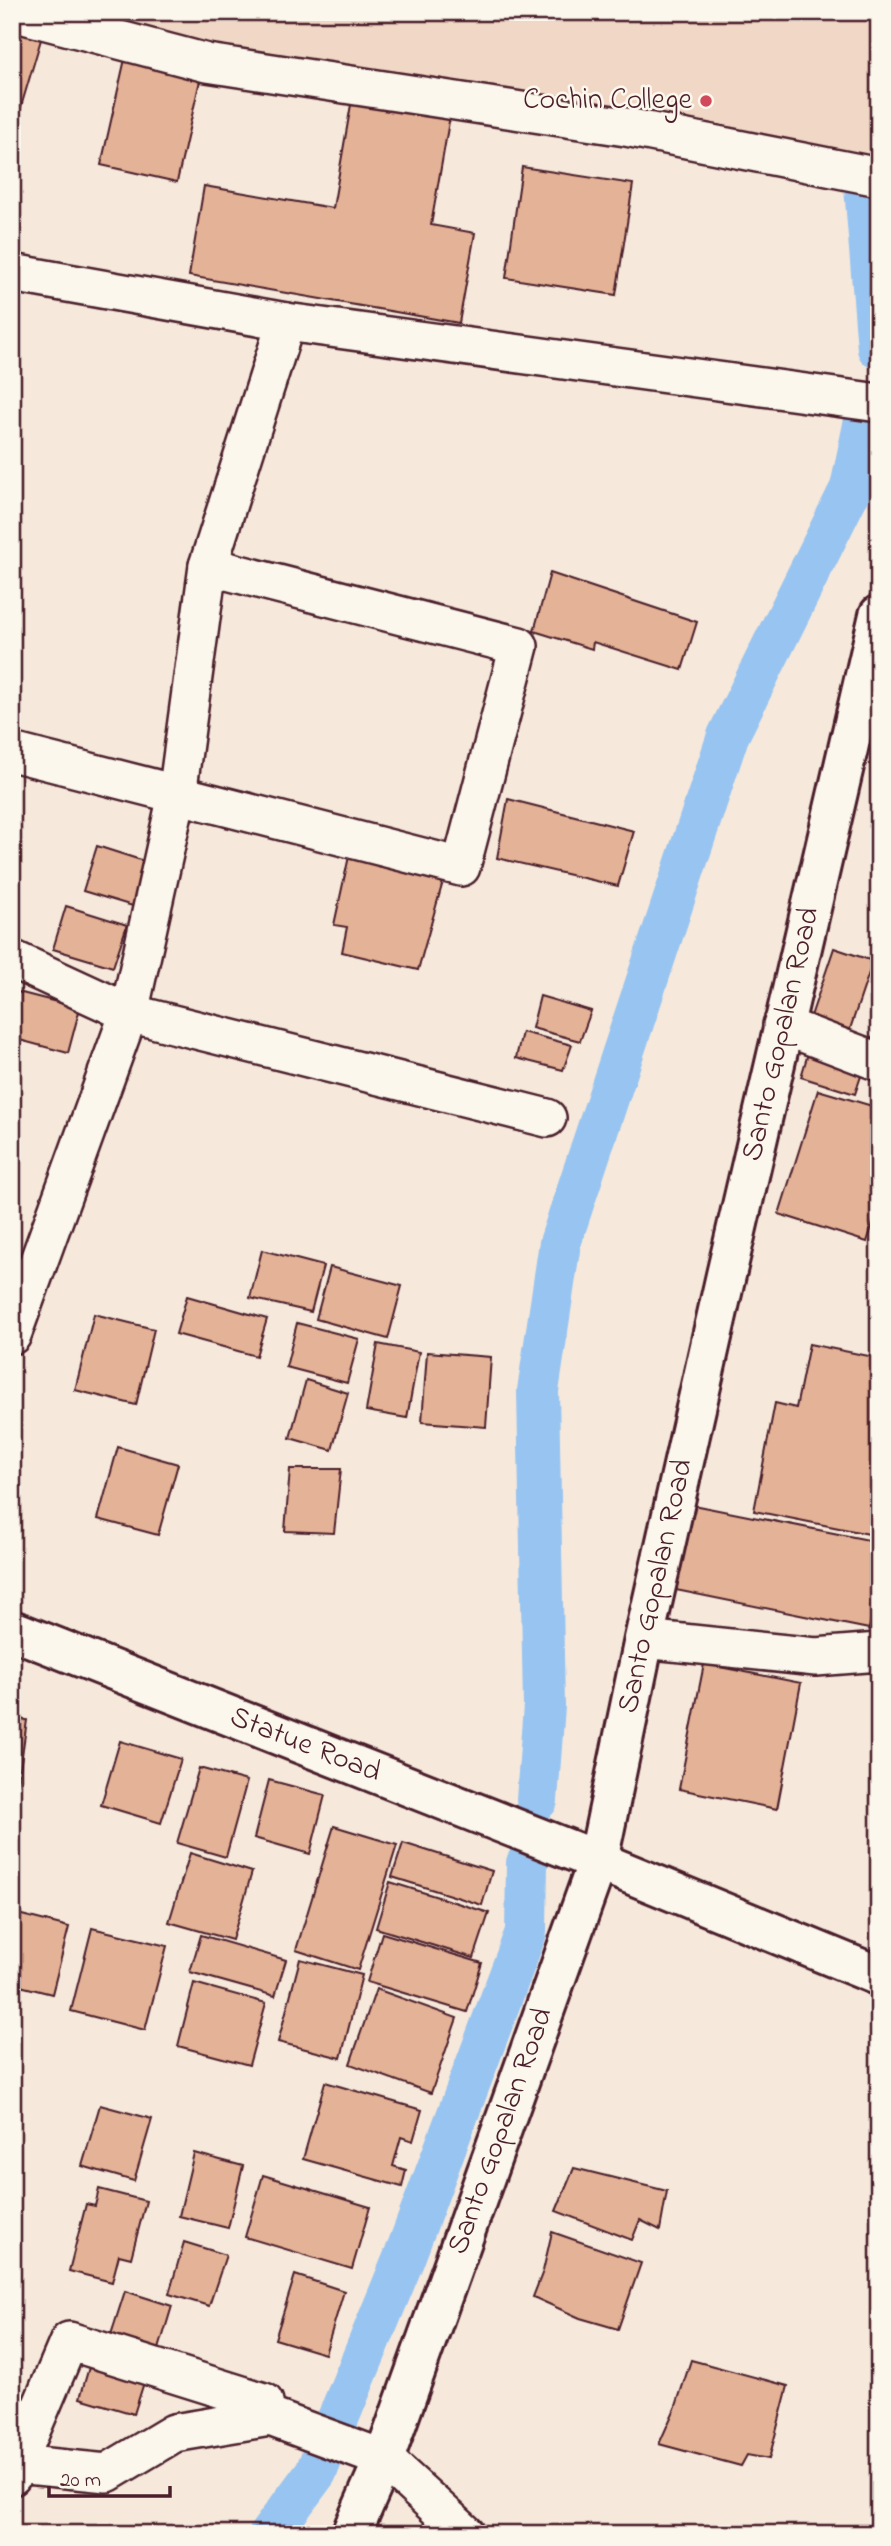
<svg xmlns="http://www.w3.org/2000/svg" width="891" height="2546" font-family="'Indie Flower',sans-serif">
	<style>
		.built { fill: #f1d8c6 }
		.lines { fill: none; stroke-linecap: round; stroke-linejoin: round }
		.canal { stroke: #98c4f1; stroke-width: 42 }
		.building { fill: #e4b296; stroke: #4a1f2b; stroke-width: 2 }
		.minor-casing { stroke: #4a1f2b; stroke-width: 42 }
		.tertiary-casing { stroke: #4a1f2b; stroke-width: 44 }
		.secondary-casing { stroke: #4a1f2b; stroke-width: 44 }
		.minor { stroke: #fbf7ec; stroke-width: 37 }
		.tertiary { stroke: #fbf7ec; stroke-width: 38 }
		.secondary { stroke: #fbf7ec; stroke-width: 38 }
		.poi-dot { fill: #d1495b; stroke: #fbf7ec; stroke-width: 2.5 }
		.labels { text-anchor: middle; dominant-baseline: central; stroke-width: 5; stroke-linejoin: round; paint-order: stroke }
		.poi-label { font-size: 30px; fill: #4a1f2b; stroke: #fbf7ec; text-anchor: end }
		.street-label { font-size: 30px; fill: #4a1f2b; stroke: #fbf7ec }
	</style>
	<rect width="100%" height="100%" fill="#f6e9db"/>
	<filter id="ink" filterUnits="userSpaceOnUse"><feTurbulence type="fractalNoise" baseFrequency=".0143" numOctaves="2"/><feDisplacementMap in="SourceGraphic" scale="14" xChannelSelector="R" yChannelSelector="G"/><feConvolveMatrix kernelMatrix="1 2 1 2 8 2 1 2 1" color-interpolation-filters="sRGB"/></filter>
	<g filter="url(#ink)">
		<path class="built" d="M71,12H879V152L878,156L212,49Z"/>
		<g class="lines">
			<g class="canal">
				<path d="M865,187L878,348"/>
				<path d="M537,1800L544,1706L538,1391L560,1243L728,736L851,488L864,425"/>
				<path d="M270,2534L316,2472L404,2258L526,1932L527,1863"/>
			</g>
		</g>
		<g class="building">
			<path d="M12,16L45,26L12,137Z"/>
			<path d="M127,50L203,67L177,182L101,165Z"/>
			<path d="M353,93L451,110L431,225L475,233L459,323L189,276L204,186L333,208Z"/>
			<path d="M522,167L633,184L616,295L506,278Z"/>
			<path d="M550,573L697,622L682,670L593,642L592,649L534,631Z"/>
			<path d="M508,799L634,831L618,886L497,858Z"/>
			<path d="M97,846L150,863L136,907L83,891Z"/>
			<path d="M351,847L446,871L418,970L342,952L347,927L334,925Z"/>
			<path d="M66,906L127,925L113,967L53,949Z"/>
			<path d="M834,948L873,961L849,1032L810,1019Z"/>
			<path d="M18,992L80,1008L68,1053L12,1038V1013Z"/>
			<path d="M540,996L591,1011L580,1041L532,1028Z"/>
			<path d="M522,1032L572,1045L563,1070L516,1058Z"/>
			<path d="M809,1050L864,1067L855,1094L801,1077Z"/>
			<path d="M818,1090L879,1108V1205L867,1242L779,1214Z"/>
			<path d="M262,1250L323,1266L311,1312L250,1298Z"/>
			<path d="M330,1267L402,1286L388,1339L316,1319Z"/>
			<path d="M187,1296L267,1319L256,1356L176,1334Z"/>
			<path d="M94,1314L154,1329L136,1405L75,1390Z"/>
			<path d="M297,1323L359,1339L347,1383L286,1367Z"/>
			<path d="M378,1344L419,1352L407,1418L366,1411Z"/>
			<path d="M809,1344L879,1358V1536L754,1511L775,1403L796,1408Z"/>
			<path d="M427,1352L491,1357L486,1427L422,1422Z"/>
			<path d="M306,1380L348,1393L332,1450L290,1438Z"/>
			<path d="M118,1447L178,1464L158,1535L98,1519Z"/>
			<path d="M290,1469H341L334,1533L285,1531Z"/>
			<path d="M693,1505L879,1542V1579L869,1629L676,1590Z"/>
			<path d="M704,1664L801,1683L777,1809L679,1789Z"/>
			<path d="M879,1672V1705L870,1703Z"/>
			<path d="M12,1718L27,1720L18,1784L12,1783Z"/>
			<path d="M120,1741L181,1759L161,1823L101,1805Z"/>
			<path d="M199,1768L247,1781L226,1857L177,1843Z"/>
			<path d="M269,1780L325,1795L310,1854L254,1838Z"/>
			<path d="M334,1826L397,1845L358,1970L296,1950Z"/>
			<path d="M403,1843L492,1871L482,1905L392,1877Z"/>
			<path d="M190,1853L252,1872L232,1940L169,1922Z"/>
			<path d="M390,1882L489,1913L474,1958L376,1928Z"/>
			<path d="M14,1913L69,1927L52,1994L12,1984Z"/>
			<path d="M92,1928L167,1946L145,2030L71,2011Z"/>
			<path d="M382,1933L482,1963L467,2012L367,1982Z"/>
			<path d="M201,1935L286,1960L275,1996L190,1972Z"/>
			<path d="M300,1959L362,1975L341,2058L278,2042Z"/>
			<path d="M194,1983L266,2003L249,2065L178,2046Z"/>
			<path d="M376,1989L457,2018L431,2093L350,2064Z"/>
			<path d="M325,2082L422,2110L413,2141L401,2137L393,2166L406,2170L402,2187L303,2159Z"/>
			<path d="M100,2105L152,2119L134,2181L82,2166Z"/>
			<path d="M194,2153L243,2166L228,2228L179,2216Z"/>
			<path d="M574,2168L667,2191L660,2230L640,2220L632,2240L556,2211Z"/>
			<path d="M263,2175L370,2207L352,2269L245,2237Z"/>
			<path d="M99,2189L146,2201L131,2258L119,2255L112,2282L69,2271L86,2204L95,2206Z"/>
			<path d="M552,2232L641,2263L618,2329L580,2318L533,2297L543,2271Z"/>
			<path d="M184,2242L226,2255L209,2306L169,2294Z"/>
			<path d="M295,2275L344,2291L325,2354L275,2339Z"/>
			<path d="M125,2291L172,2306L156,2359L108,2344Z"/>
			<path d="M92,2357L147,2373L134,2414L80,2398Z"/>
			<path d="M691,2360L788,2386L769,2459L747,2455L741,2466L659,2444L676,2406Z"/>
		</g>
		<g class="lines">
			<g class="minor-casing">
				<g id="minor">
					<path d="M13,12L207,63L626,127L879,177"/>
					<path d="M12,273L286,322L879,403"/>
					<path d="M12,752L461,867L519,646L208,566"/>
					<path d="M12,959L129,1013L547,1118"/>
					<path d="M782,1025L879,1062"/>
					<path d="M12,1335L129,1013L177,795L208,566L286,322"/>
					<path d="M644,1639L816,1657L879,1652"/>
					<path d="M12,2463L17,2464L69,2341L264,2402"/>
					<path d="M12,2476L17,2464L107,2473L174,2433L270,2417L384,2459L466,2534"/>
				</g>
			</g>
			<g class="tertiary-casing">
				<path id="tertiary" d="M598,1861L879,1976"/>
			</g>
			<g class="secondary-casing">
				<g id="secondary">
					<path id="s1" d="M12,1630L598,1861"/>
					<path id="s2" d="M351,2534L384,2459L598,1861L644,1639L726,1275L879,615"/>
				</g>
			</g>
			<use href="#minor" class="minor"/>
			<use href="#tertiary" class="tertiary"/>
			<use href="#secondary" class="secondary"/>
		</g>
	</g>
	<circle class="poi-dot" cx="706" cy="101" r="7"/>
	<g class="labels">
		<g class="poi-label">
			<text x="692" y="101">Cochin College</text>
		</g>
		<g class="street-label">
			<text stroke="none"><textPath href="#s2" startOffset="1564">Santo Gopalan Road</textPath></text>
			<text stroke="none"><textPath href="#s2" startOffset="998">Santo Gopalan Road</textPath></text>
			<text stroke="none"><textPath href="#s1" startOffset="315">Statue Road</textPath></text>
			<text stroke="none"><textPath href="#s2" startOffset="430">Santo Gopalan Road</textPath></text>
		</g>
	</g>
	<rect width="891" height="2546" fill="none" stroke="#fbf7ec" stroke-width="42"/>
	<rect x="21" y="21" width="849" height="2504" fill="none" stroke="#4a1f2b" stroke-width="2.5" filter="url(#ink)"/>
	<path d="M49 2486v10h121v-10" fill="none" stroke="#4a1f2b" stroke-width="3.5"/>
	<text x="60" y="2486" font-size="21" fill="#4a1f2b" stroke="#fbf7ec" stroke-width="5" paint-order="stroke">20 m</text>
</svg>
